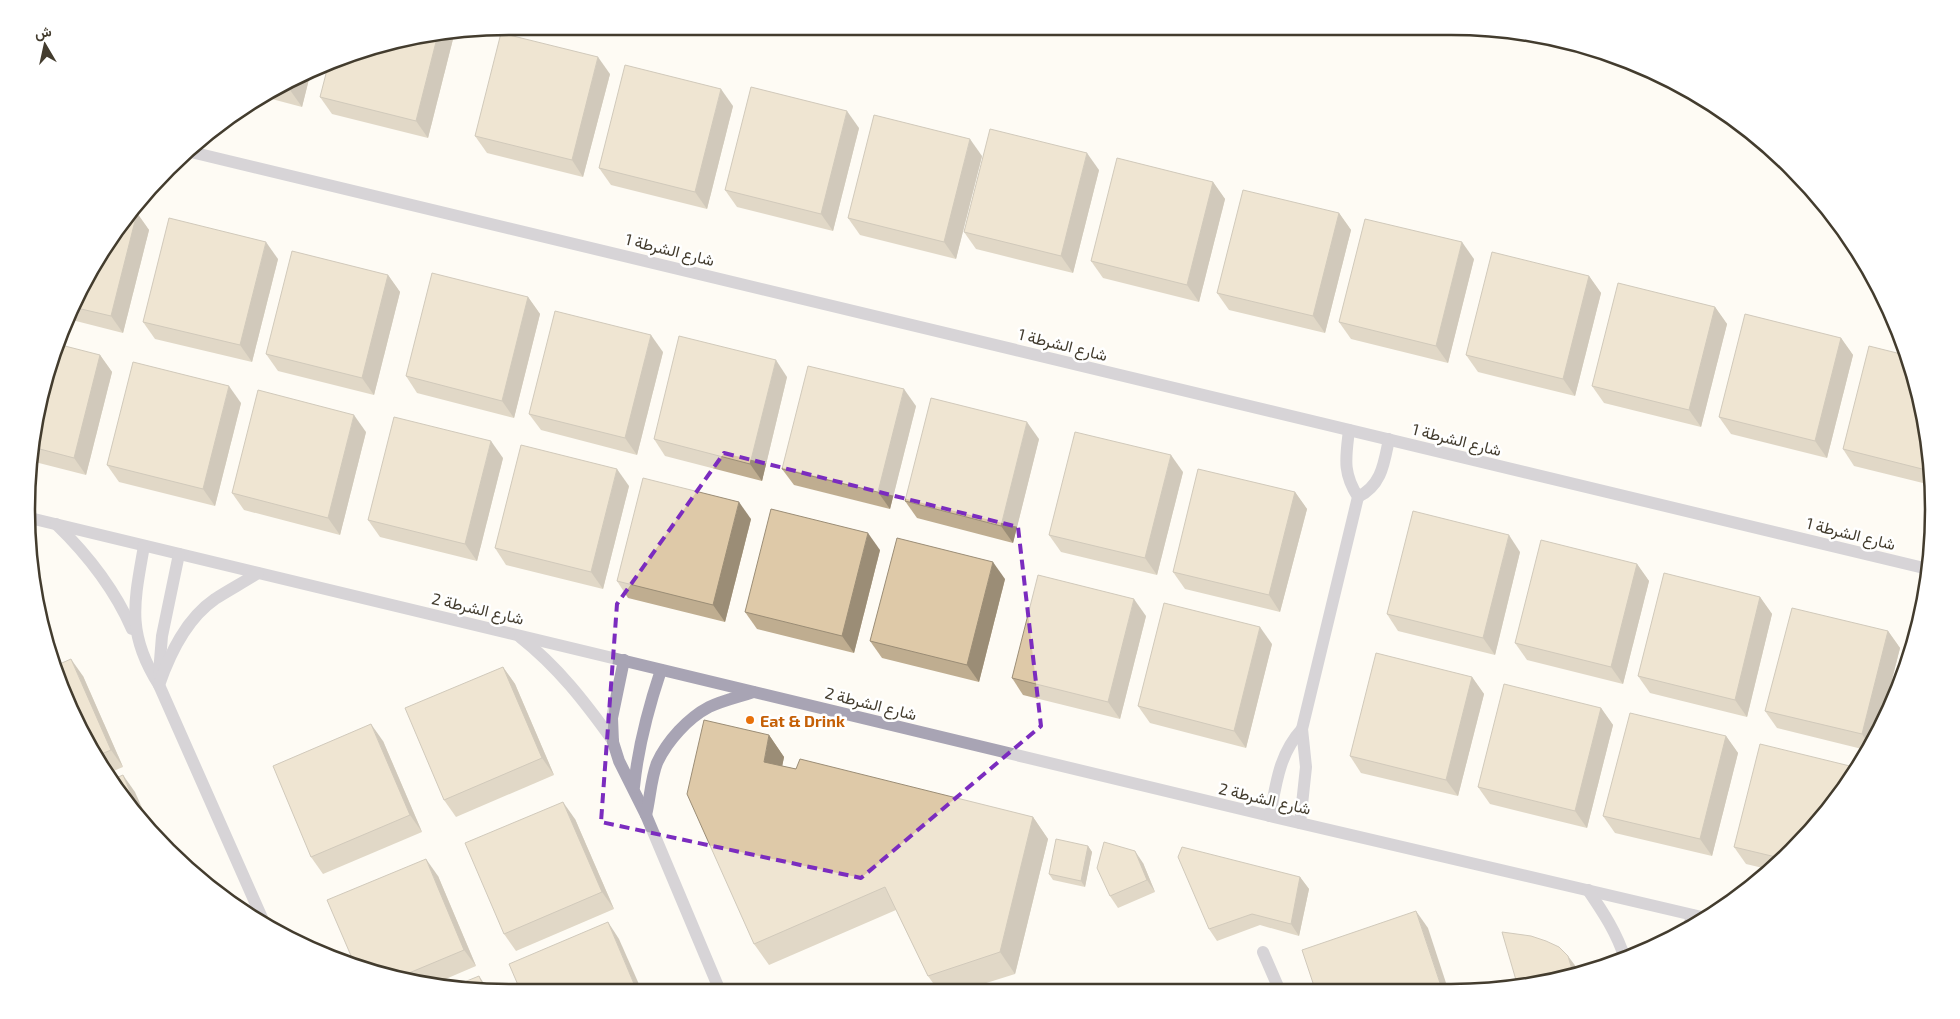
<svg xmlns="http://www.w3.org/2000/svg" width="1960" height="1019" font-family="'Exo 2',Vazirmatn,sans-serif">
	<style>
		.lines { fill: none; stroke-linecap: round; stroke-linejoin: round }
		.service { stroke: #a8a4b4; stroke-width: 12 }
		.minor { stroke: #a8a4b4; stroke-width: 12 }
		.wall { fill: #bfad90 }
		.shaded-wall { fill: #9b8d76 }
		.building { fill: #dec9a8; stroke: #9b8d76 }
		.marked { fill: none; stroke: #7b2cbf; stroke-width: 4; stroke-dasharray: 10 6; stroke-linejoin: round }
		.food-dot { fill: #e8710a; stroke: #fff; stroke-width: 2 }
		.labels { text-anchor: middle; dominant-baseline: central; stroke-width: 5; stroke-linejoin: round; paint-order: stroke }
		.street-label { font-size: 16px; fill: #433c2e; stroke: #fff }
		.food-label { font-size: 16px; font-weight: bold; fill: #c56008; stroke: #fff; text-anchor: start }
		.rim { fill: none; stroke: #433c2e; stroke-width: 2.5 }
	</style>
	<rect width="100%" height="100%" fill="#fefbf4"/>
	<g class="lines">
		<path class="service" d="M1263,952L1279,989"/>
		<g class="minor">
			<path d="M191,152L1928,569"/>
			<path d="M1358,497C1382,485 1384,463 1389,439"/>
			<path d="M30,518L1270,816L1706,918"/>
			<path d="M56,524C88,555 114,588 132,629"/>
			<path d="M144,546C134,603 126,633 159,685L262,918"/>
			<path d="M520,637C558,667 585,702 613,741"/>
			<path d="M624,660L612,718L613,742L619,761L646,815L720,991"/>
			<path d="M159,673L162,636L179,554"/>
			<path d="M159,685C170,653 186,619 215,599C229,590 244,582 258,573"/>
			<path d="M634,787C638,746 648,709 661,670"/>
			<path d="M646,815C650,799 651,778 657,763C667,741 688,718 709,707C723,700 739,697 753,692"/>
			<path d="M1270,816C1276,784 1279,754 1302,729"/>
			<path d="M1300,823L1306,767L1302,729L1358,497C1342,472 1346,457 1349,430"/>
			<path d="M1588,890C1603,912 1617,933 1625,959"/>
			<path d="M1689,927L1692,915"/>
		</g>
	</g>
	<g class="wall">
		<path d="M454,35L428,138L332,114L320,97L354,52Z"/>
		<path d="M610,74L583,177L487,153L475,136Z"/>
		<path d="M310,75L302,107L268,98Z"/>
		<path d="M733,106L707,209L611,185L599,168Z"/>
		<path d="M859,128L833,231L737,207L725,190Z"/>
		<path d="M982,156L956,259L860,235L848,218Z"/>
		<path d="M1099,170L1073,273L976,249L964,232Z"/>
		<path d="M1213,182L1225,199L1199,302L1103,278L1091,261Z"/>
		<path d="M137,213L149,230L123,333L72,320L108,241Z"/>
		<path d="M1339,213L1351,230L1325,333L1229,310L1217,293Z"/>
		<path d="M278,259L252,362L155,339L143,322Z"/>
		<path d="M1474,259L1448,363L1351,339L1339,322Z"/>
		<path d="M388,275L400,292L374,395L278,371L266,354Z"/>
		<path d="M1589,276L1601,293L1575,396L1478,372L1466,355Z"/>
		<path d="M528,297L540,314L514,418L417,393L406,376Z"/>
		<path d="M1715,307L1727,324L1701,427L1604,403L1592,386Z"/>
		<path d="M1841,338L1853,355L1827,458L1731,434L1719,417Z"/>
		<path d="M663,352L637,455L541,430L529,414Z"/>
		<path d="M100,355L112,372L86,475L35,462L43,385Z"/>
		<path d="M787,377L762,481L665,456L654,439Z"/>
		<path d="M241,403L215,506L119,482L107,465Z"/>
		<path d="M916,406L890,509L794,485L782,469Z"/>
		<path d="M366,432L340,535L244,510L232,493Z"/>
		<path d="M1039,439L1013,543L917,518L905,501Z"/>
		<path d="M1930,447L1931,485L1854,466L1843,449Z"/>
		<path d="M503,458L477,561L380,537L368,520Z"/>
		<path d="M1183,472L1157,575L1061,552L1049,535Z"/>
		<path d="M629,486L603,589L506,565L495,548Z"/>
		<path d="M1295,492L1307,509L1280,612L1185,589L1173,572Z"/>
		<path d="M751,519L725,622L628,598L617,581Z"/>
		<path d="M880,550L854,653L757,629L745,612Z"/>
		<path d="M1520,552L1495,655L1398,631L1387,614Z"/>
		<path d="M1637,564L1649,581L1623,684L1527,660L1515,643Z"/>
		<path d="M1005,579L979,682L882,658L870,641Z"/>
		<path d="M1760,597L1772,614L1747,717L1650,693L1638,676Z"/>
		<path d="M1146,616L1120,719L1023,695L1012,678Z"/>
		<path d="M1888,631L1900,648L1879,730L1866,750L1777,728L1765,711Z"/>
		<path d="M1272,644L1246,748L1150,723L1138,706Z"/>
		<path d="M503,667L515,684L554,775L456,817L444,800Z"/>
		<path d="M83,676L123,767L111,772L76,723Z"/>
		<path d="M1472,677L1484,694L1458,796L1361,773L1350,756Z"/>
		<path d="M1601,708L1613,725L1587,828L1490,804L1478,787Z"/>
		<path d="M769,735L784,757L782,766L1033,817L1048,839L1015,974L964,990H938L928,976L896,910L769,965L754,944Z"/>
		<path d="M1726,736L1738,753L1712,856L1615,833L1603,816Z"/>
		<path d="M383,741L422,832L323,874L311,857Z"/>
		<path d="M575,819L614,909L516,951L504,934Z"/>
		<path d="M1814,828L1767,869L1746,864L1734,847Z"/>
		<path d="M1088,846L1092,852L1085,887L1053,880L1049,874Z"/>
		<path d="M1143,863L1155,892L1118,908L1110,896Z"/>
		<path d="M438,876L476,966L434,984L385,976Z"/>
		<path d="M1300,877L1309,889L1299,936L1260,925L1217,941L1209,929Z"/>
	</g>
	<g class="shaded-wall">
		<path d="M454,35L428,138L416,121L437,38Z"/>
		<path d="M598,57L610,74L583,177L572,160Z"/>
		<path d="M310,75L302,107L290,90L291,85Z"/>
		<path d="M721,89L733,106L707,209L695,192Z"/>
		<path d="M847,111L859,128L833,231L821,214Z"/>
		<path d="M970,139L982,156L956,259L944,242Z"/>
		<path d="M1087,153L1099,170L1073,273L1061,256Z"/>
		<path d="M1213,182L1225,199L1199,302L1187,285Z"/>
		<path d="M137,213L149,230L123,333L111,316Z"/>
		<path d="M1339,213L1351,230L1325,333L1313,316Z"/>
		<path d="M266,242L278,259L252,362L240,345Z"/>
		<path d="M1462,242L1474,259L1448,363L1436,346Z"/>
		<path d="M388,275L400,292L374,395L362,378Z"/>
		<path d="M1589,276L1601,293L1575,396L1563,379Z"/>
		<path d="M528,297L540,314L514,418L502,401Z"/>
		<path d="M1715,307L1727,324L1701,427L1689,410Z"/>
		<path d="M651,335L663,352L637,455L625,438Z"/>
		<path d="M1841,338L1853,355L1827,458L1815,441Z"/>
		<path d="M100,355L112,372L86,475L74,458Z"/>
		<path d="M776,360L787,377L762,481L750,464Z"/>
		<path d="M229,386L241,403L215,506L203,489Z"/>
		<path d="M904,389L916,406L890,509L878,492Z"/>
		<path d="M354,415L366,432L340,535L328,518Z"/>
		<path d="M1027,422L1039,439L1013,543L1001,526Z"/>
		<path d="M491,441L503,458L477,561L465,544Z"/>
		<path d="M1171,455L1183,472L1157,575L1145,558Z"/>
		<path d="M617,469L629,486L603,589L591,572Z"/>
		<path d="M1295,492L1307,509L1280,612L1269,595Z"/>
		<path d="M739,502L751,519L725,622L713,605Z"/>
		<path d="M868,533L880,550L854,653L842,636Z"/>
		<path d="M1509,535L1520,552L1495,655L1483,638Z"/>
		<path d="M993,562L1005,579L979,682L967,665Z"/>
		<path d="M1637,564L1649,581L1623,684L1611,667Z"/>
		<path d="M1760,597L1772,614L1747,717L1735,700Z"/>
		<path d="M1134,599L1146,616L1120,719L1108,702Z"/>
		<path d="M1260,627L1272,644L1246,748L1234,731Z"/>
		<path d="M1888,631L1900,648L1879,730L1869,745L1862,734Z"/>
		<path d="M71,659L83,676L123,767L111,750Z"/>
		<path d="M503,667L515,684L554,775L542,758Z"/>
		<path d="M1472,677L1484,694L1458,796L1446,780Z"/>
		<path d="M1601,708L1613,725L1587,828L1575,811Z"/>
		<path d="M371,724L383,741L422,832L410,815Z"/>
		<path d="M769,735L784,757L779,783L764,762Z"/>
		<path d="M1726,736L1738,753L1712,856L1700,839Z"/>
		<path d="M123,775L135,792L151,828L139,812Z"/>
		<path d="M563,802L575,819L614,909L602,892Z"/>
		<path d="M1033,817L1048,839L1015,974L1000,952Z"/>
		<path d="M1088,846L1092,852L1085,887L1081,881Z"/>
		<path d="M1135,851L1143,863L1155,892L1147,880Z"/>
		<path d="M426,859L438,876L476,966L464,950Z"/>
		<path d="M1300,877L1309,889L1299,936L1291,924Z"/>
		<path d="M1416,911L1428,928L1448,989H1442Z"/>
		<path d="M608,922L619,939L642,991H637Z"/>
		<path d="M1568,956L1577,968L1578,971L1573,973Z"/>
		<path d="M479,976L490,992H486Z"/>
	</g>
	<g class="building">
		<path d="M501,33L598,57L572,160L475,136Z"/>
		<path d="M437,38L416,121L320,97L328,66L354,52Z"/>
		<path d="M625,65L721,89L695,192L599,168Z"/>
		<path d="M291,85L290,90L285,89Z"/>
		<path d="M751,87L847,111L821,214L725,190Z"/>
		<path d="M874,115L970,139L944,242L848,218Z"/>
		<path d="M990,129L1087,153L1061,256L964,232Z"/>
		<path d="M1117,158L1213,182L1187,285L1091,261Z"/>
		<path d="M1243,190L1339,213L1313,316L1217,293Z"/>
		<path d="M134,212L137,213L111,316L77,308L108,241Z"/>
		<path d="M169,218L266,242L240,345L143,322Z"/>
		<path d="M1365,219L1462,242L1436,346L1339,322Z"/>
		<path d="M292,251L388,275L362,378L266,354Z"/>
		<path d="M1492,252L1589,276L1563,379L1466,355Z"/>
		<path d="M432,273L528,297L502,401L406,376Z"/>
		<path d="M1618,283L1715,307L1689,410L1592,386Z"/>
		<path d="M555,311L651,335L625,438L529,414Z"/>
		<path d="M1745,314L1841,338L1815,441L1719,417Z"/>
		<path d="M679,336L776,360L750,464L654,439Z"/>
		<path d="M61,345L100,355L74,458L36,448L43,385Z"/>
		<path d="M1869,346L1909,356L1930,447V471L1843,449Z"/>
		<path d="M133,362L229,386L203,489L107,465Z"/>
		<path d="M808,366L904,389L878,492L782,469Z"/>
		<path d="M258,390L354,415L328,518L232,493Z"/>
		<path d="M931,398L1027,422L1001,526L905,501Z"/>
		<path d="M394,417L491,441L465,544L368,520Z"/>
		<path d="M1075,432L1171,455L1145,558L1049,535Z"/>
		<path d="M521,445L617,469L591,572L495,548Z"/>
		<path d="M1198,469L1295,492L1269,595L1173,572Z"/>
		<path d="M643,478L739,502L713,605L617,581Z"/>
		<path d="M771,509L868,533L842,636L745,612Z"/>
		<path d="M1413,511L1509,535L1483,638L1387,614Z"/>
		<path d="M897,538L993,562L967,665L870,641Z"/>
		<path d="M1541,540L1637,564L1611,667L1515,643Z"/>
		<path d="M1664,573L1760,597L1735,700L1638,676Z"/>
		<path d="M1038,575L1134,599L1108,702L1012,678Z"/>
		<path d="M1164,603L1260,627L1234,731L1138,706Z"/>
		<path d="M1792,608L1888,631L1862,734L1765,711Z"/>
		<path d="M1376,653L1472,677L1446,780L1350,756Z"/>
		<path d="M71,659L111,750L99,755L76,723L55,666Z"/>
		<path d="M503,667L542,758L444,800L405,708Z"/>
		<path d="M1504,684L1601,708L1575,811L1478,787Z"/>
		<path d="M1630,713L1726,736L1700,839L1603,816Z"/>
		<path d="M704,720L769,735L764,762L796,769L800,759L1033,817L1000,952L928,976L885,887L754,944L687,794Z"/>
		<path d="M371,724L410,815L311,857L273,766Z"/>
		<path d="M1760,744L1854,767L1814,828L1780,858L1734,847Z"/>
		<path d="M123,775L139,812L116,778Z"/>
		<path d="M563,802L602,892L504,934L465,843Z"/>
		<path d="M1056,839L1088,846L1081,881L1049,874Z"/>
		<path d="M1104,842L1135,851L1147,880L1110,896L1097,868Z"/>
		<path d="M1182,847L1300,877L1291,924L1252,914L1209,929L1178,857Z"/>
		<path d="M426,859L464,950L397,978L385,976L355,965L327,900Z"/>
		<path d="M1416,911L1442,989H1315L1302,950Z"/>
		<path d="M608,922L637,991L521,992L509,964Z"/>
		<path d="M1502,932L1531,936L1546,941L1559,947L1568,956L1573,973L1518,987Z"/>
		<path d="M479,976L486,992H478L452,987Z"/>
	</g>
	<path d="M0 0H1960V1019H0ZM724,453L1018,527L1041,726L861,878L601,822L617,604Z" fill="#fefbf4" fill-opacity=".55" fill-rule="evenodd"/>
	<path class="marked" d="M724,453L1018,527L1041,726L861,878L601,822L617,604Z"/>
	<circle class="food-dot" cx="750" cy="720" r="5"/>
	<g class="labels">
		<g class="street-label">
			<text transform="translate(670 249) rotate(14)">شارع الشرطة 1</text>
			<text transform="translate(1063 344) rotate(14)">شارع الشرطة 1</text>
			<text transform="translate(1457 439) rotate(14)">شارع الشرطة 1</text>
			<text transform="translate(1851 533) rotate(14)">شارع الشرطة 1</text>
			<text transform="translate(478 608) rotate(13)">شارع الشرطة 2</text>
			<text transform="translate(871 703) rotate(14)">شارع الشرطة 2</text>
			<text transform="translate(1265 798) rotate(13)">شارع الشرطة 2</text>
		</g>
		<g class="food-label">
			<text x="760" y="720">Eat &amp; Drink</text>
		</g>
	</g>
	<path d="M0 0H1960V1019H0ZM509 35H1451A474 474 0 0 1 1925 509V510A474 474 0 0 1 1451 984H509A474 474 0 0 1 35 510V509A474 474 0 0 1 509 35Z" fill="#fff" fill-rule="evenodd"/>
	<path class="rim" d="M509 35H1451A474 474 0 0 1 1925 509V510A474 474 0 0 1 1451 984H509A474 474 0 0 1 35 510V509A474 474 0 0 1 509 35Z"/>
	<g transform="translate(45 45) rotate(351)" stroke="#ffffff" stroke-width="4" paint-order="stroke">
	<path d="M0-4L9 19L0 12L-9 19Z" fill="#433c2e"/>
	<text y="-8" font-size="14" font-weight="bold" text-anchor="middle" fill="#433c2e">ش</text>
	</g>
</svg>
